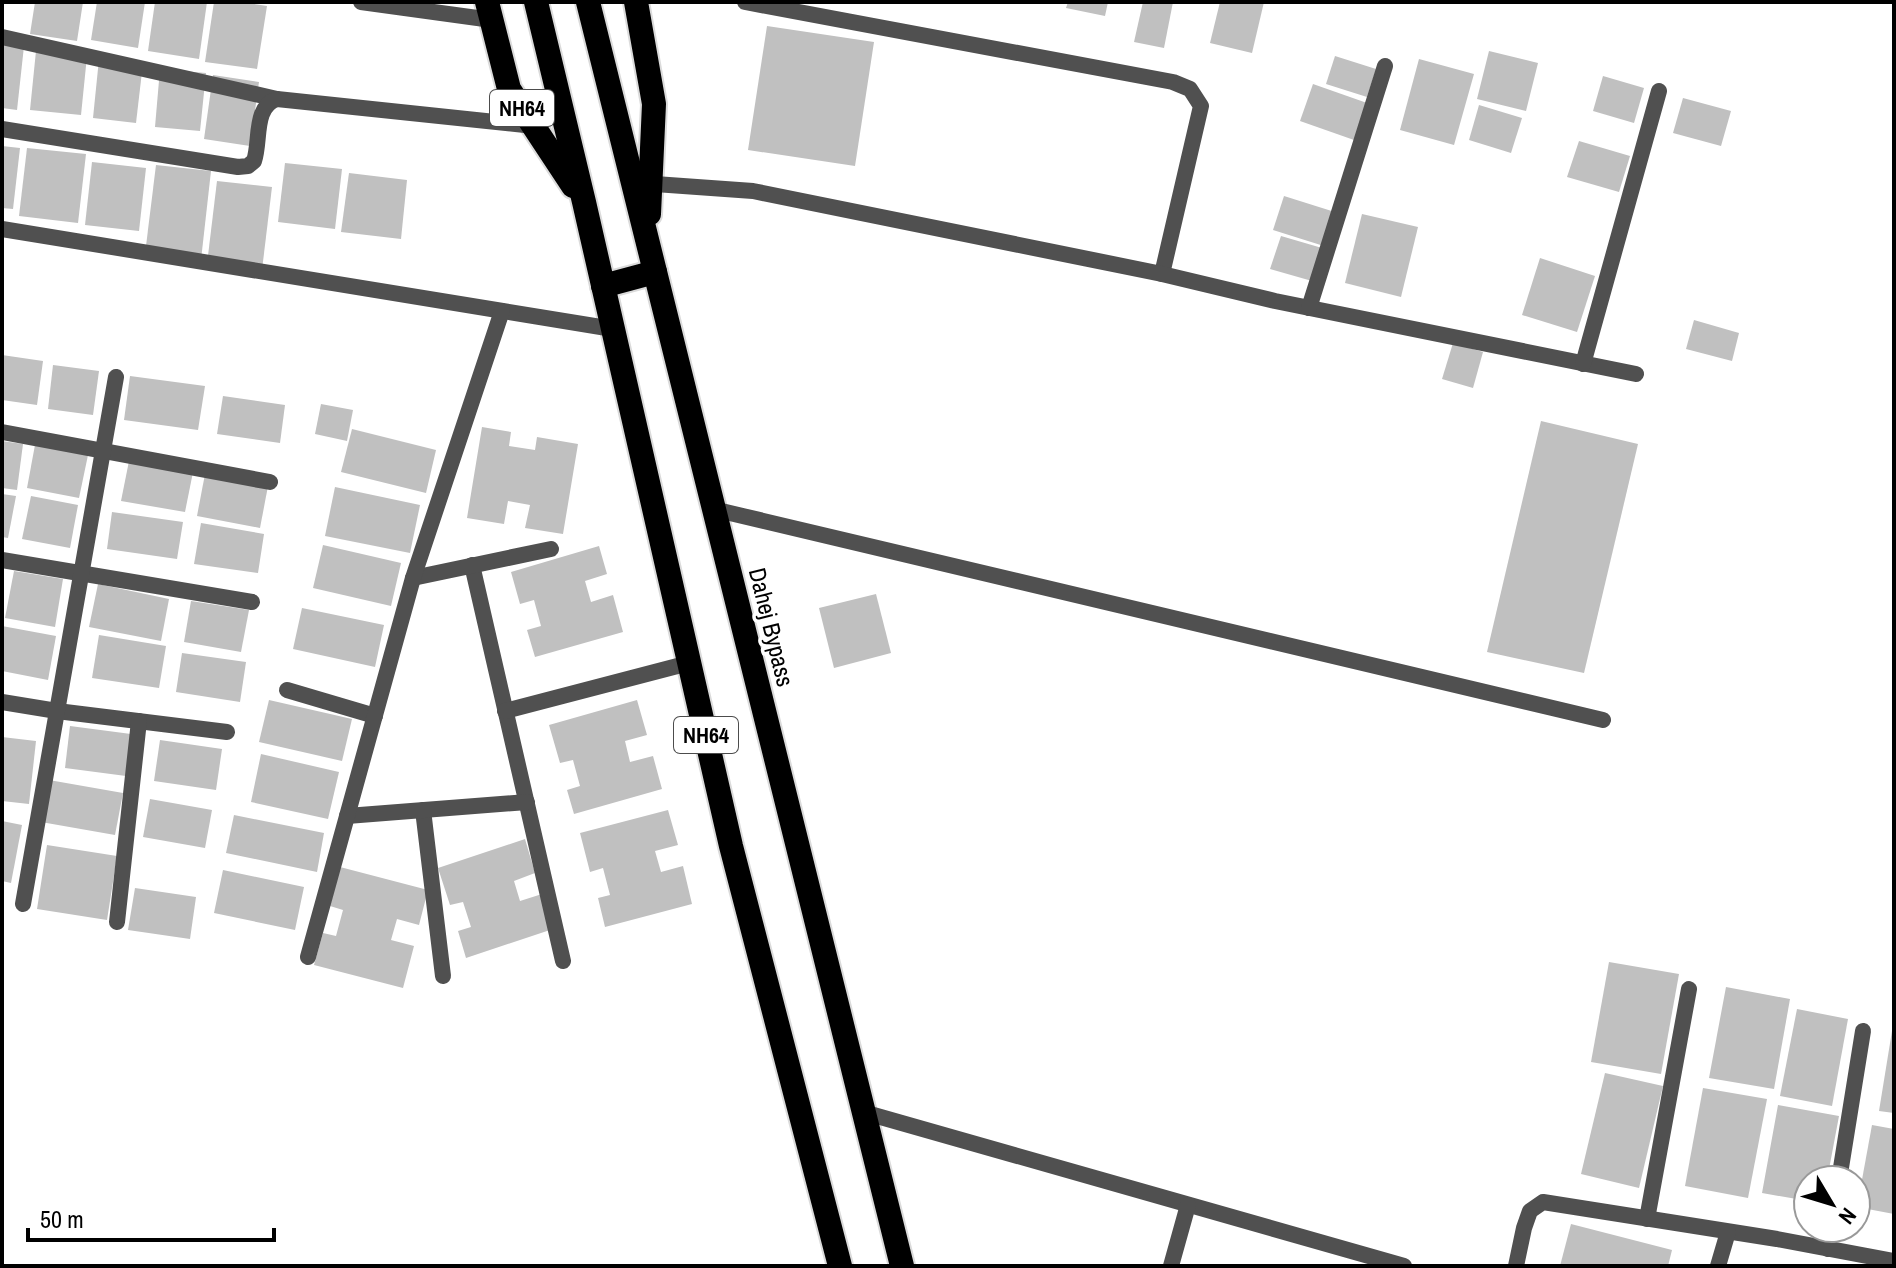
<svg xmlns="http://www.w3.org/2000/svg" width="1896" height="1268" font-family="'Archivo Narrow',sans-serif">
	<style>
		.building { fill: #c0c0c0 }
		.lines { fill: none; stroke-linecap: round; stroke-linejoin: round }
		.highway-casing { stroke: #dbdbdb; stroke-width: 28 }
		.street { stroke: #505050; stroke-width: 16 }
		.highway { stroke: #000; stroke-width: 24 }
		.labels { text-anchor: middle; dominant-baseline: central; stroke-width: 7; stroke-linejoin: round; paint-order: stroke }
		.shield { fill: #fff; stroke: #4c4c4c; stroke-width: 2 }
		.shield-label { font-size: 22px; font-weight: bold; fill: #000 }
		.street-label { font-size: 24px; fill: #000; stroke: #fff }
	</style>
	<rect width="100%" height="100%" fill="#fff"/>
	<g class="building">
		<path d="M35,2H83L77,41L30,34Z"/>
		<path d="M97,2H145L138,48L91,40Z"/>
		<path d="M155,2H207L199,59L148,51Z"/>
		<path d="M214,2H241L267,6L257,69L205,62Z"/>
		<path d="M1068,2H1108L1105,16L1066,8Z"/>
		<path d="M1143,2H1173L1164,48L1134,42Z"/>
		<path d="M1220,2H1264L1252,53L1210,43Z"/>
		<path d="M767,26L874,42L855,166L748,150Z"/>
		<path d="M2,44L24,46L17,110L2,108Z"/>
		<path d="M36,51L87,56L81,115L30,110Z"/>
		<path d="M1489,51L1538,63L1526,111L1477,99Z"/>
		<path d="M1335,56L1376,69L1367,97L1326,84Z"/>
		<path d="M99,59L143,63L136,123L93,118Z"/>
		<path d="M1419,59L1474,74L1454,145L1400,130Z"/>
		<path d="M160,69L206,73L200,131L155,127Z"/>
		<path d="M213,75L259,82L250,146L204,139Z"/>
		<path d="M1603,76L1644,88L1634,123L1593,111Z"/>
		<path d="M1313,84L1367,103L1354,140L1300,121Z"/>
		<path d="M1683,98L1731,111L1721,146L1673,133Z"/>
		<path d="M1479,105L1522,118L1511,153L1469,140Z"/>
		<path d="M1579,141L1630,156L1619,192L1567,177Z"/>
		<path d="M2,146L20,148L13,209L2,208Z"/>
		<path d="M27,148L86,154L78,223L19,216Z"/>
		<path d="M92,162L146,168L139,231L85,225Z"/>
		<path d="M285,163L342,169L335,229L278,222Z"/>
		<path d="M156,165L211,171L201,260L145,254Z"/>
		<path d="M349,173L407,180L401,239L341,232Z"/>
		<path d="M217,181L272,187L262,270L207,264Z"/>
		<path d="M1284,196L1338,213L1327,247L1273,230Z"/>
		<path d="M1362,214L1418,227L1401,297L1345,283Z"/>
		<path d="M1281,236L1322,248L1312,281L1270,269Z"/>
		<path d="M1540,258L1595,276L1577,332L1522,315Z"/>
		<path d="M1694,320L1739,333L1732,361L1686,349Z"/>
		<path d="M1453,343L1483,352L1473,388L1442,379Z"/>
		<path d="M2,355L43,361L37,405L2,400Z"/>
		<path d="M53,365L99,371L93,415L48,409Z"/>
		<path d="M130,376L205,386L198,430L124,420Z"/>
		<path d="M223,396L285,405L280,443L217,434Z"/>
		<path d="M321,404L353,410L347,441L315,434Z"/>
		<path d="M1541,421L1638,444L1584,673L1487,652Z"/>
		<path d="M482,427L511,432L509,446L535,450L537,437L578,444L563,534L525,528L530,505L508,501L504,524L467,518Z"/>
		<path d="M352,429L436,450L426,493L341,472Z"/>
		<path d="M2,441L23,444L17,490L2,488Z"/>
		<path d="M35,445L88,455L79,498L27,488Z"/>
		<path d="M129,461L193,472L185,512L121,501Z"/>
		<path d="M205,474L268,486L260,528L197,516Z"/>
		<path d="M335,487L420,505L410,553L325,536Z"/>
		<path d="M2,494L16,496L8,538L2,537Z"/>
		<path d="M31,496L78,505L70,548L22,539Z"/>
		<path d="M112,512L183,522L177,559L107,549Z"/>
		<path d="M201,523L264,534L258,573L194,564Z"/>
		<path d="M323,545L401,563L391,606L313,588Z"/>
		<path d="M599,546L607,574L585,581L591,602L613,595L623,632L535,657L527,630L541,626L534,600L520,604L511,572Z"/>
		<path d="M14,571L63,579L55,627L5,618Z"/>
		<path d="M98,584L169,599L161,641L89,627Z"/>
		<path d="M876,594L891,653L834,668L819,608Z"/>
		<path d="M191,601L249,610L241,652L184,642Z"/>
		<path d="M302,608L384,625L375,667L293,649Z"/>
		<path d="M2,626L56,636L48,680L2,671Z"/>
		<path d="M99,635L166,646L159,688L92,678Z"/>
		<path d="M182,653L246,662L240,702L176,692Z"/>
		<path d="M269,700L352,719L342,761L259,742Z"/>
		<path d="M637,700L647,735L625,741L630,762L653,756L662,789L574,814L567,790L580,786L573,760L560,763L549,725Z"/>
		<path d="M70,726L131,734L126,776L65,768Z"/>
		<path d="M2,737L36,741L29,804L2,801Z"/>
		<path d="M160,740L222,749L216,790L154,781Z"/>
		<path d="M261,754L339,772L328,819L251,802Z"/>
		<path d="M49,780L123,793L115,835L41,822Z"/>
		<path d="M150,799L212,810L205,848L143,837Z"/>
		<path d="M668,810L678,845L655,851L661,872L683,866L692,904L605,927L598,898L610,895L603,868L590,872L580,833Z"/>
		<path d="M234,815L324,833L317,872L226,853Z"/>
		<path d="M2,821L22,825L11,883L2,881Z"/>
		<path d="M525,839L535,873L514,881L520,901L542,894L553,929L466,958L458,931L471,927L463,902L450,905L438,868Z"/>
		<path d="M47,845L117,856L107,920L37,909Z"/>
		<path d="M340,867L428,890L419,925L397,919L391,940L414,946L403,988L314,965L323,933L336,936L343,910L330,906Z"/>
		<path d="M223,870L304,887L295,930L214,913Z"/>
		<path d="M135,888L196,897L190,939L128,930Z"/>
		<path d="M1609,962L1679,974L1661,1074L1591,1062Z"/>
		<path d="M1726,987L1790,999L1774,1089L1709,1078Z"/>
		<path d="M1797,1009L1848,1019L1832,1106L1780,1096Z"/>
		<path d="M1892,1031H1894V1113L1879,1111Z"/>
		<path d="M1605,1073L1663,1086L1639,1188L1581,1174Z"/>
		<path d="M1703,1088L1767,1099L1748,1198L1685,1186Z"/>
		<path d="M1778,1105L1839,1116L1827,1180H1808V1201L1762,1193Z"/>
		<path d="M1872,1125L1894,1129V1214L1857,1207Z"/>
		<path d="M1571,1224L1672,1250L1668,1266H1560Z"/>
	</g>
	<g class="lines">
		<g class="highway-casing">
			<g id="highway">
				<path d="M487,2L509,89L573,186"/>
				<path d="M536,2L584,202L731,846L840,1266"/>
				<path d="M588,2L902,1266"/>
				<path d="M636,2L654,104L649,214"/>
				<path d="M603,286L655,272"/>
			</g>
		</g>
		<g class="street">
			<path d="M361,2L492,20"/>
			<path d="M745,2L1173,82L1190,89L1201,106L1162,274"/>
			<path d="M2,37L277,99"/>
			<path d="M2,129L238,167L248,166L254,161C261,141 253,107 277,99L534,126"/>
			<path d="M641,183L753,191L1162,274L1275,301L1636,374"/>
			<path d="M2,229L613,329"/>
			<path d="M1309,308L1385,66"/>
			<path d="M1583,364L1659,91"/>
			<path d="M2,432L270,482"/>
			<path d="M713,509L1603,720"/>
			<path d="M2,560L252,602"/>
			<path d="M472,565L563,961"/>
			<path d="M413,578L551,549"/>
			<path d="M287,690L375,716"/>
			<path d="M2,702L57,711L227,732"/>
			<path d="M505,711L689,663"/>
			<path d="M423,810L443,976"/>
			<path d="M347,816L527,802"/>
			<path d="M23,904L116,377"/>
			<path d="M117,922L139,721"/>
			<path d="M308,957L413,578L502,311"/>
			<path d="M863,1112L1404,1266"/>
			<path d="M1839,1180L1863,1031"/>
			<path d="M1647,1219L1689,989"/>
			<path d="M1828,1249L1831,1228"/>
			<path d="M1171,1266L1188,1205"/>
			<path d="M1516,1266L1524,1228L1530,1211L1543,1202L1777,1239L1894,1261"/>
			<path d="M1718,1266L1728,1232"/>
		</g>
		<use href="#highway" class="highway"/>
	</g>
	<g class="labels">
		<g class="shield">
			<rect x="490" y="90" width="64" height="36" rx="6"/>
			<rect x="674" y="717" width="64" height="36" rx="6"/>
		</g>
		<g class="shield-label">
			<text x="522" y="108">NH64</text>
			<text x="706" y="735">NH64</text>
		</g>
		<g class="street-label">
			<text transform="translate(772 627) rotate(76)">Dahej Bypass</text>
		</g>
	</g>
	<rect width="1896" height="1268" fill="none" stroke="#000000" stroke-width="8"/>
	<g transform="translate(1832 1204) rotate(128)"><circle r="38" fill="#ffffff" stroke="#999999" stroke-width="2"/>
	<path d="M0-6L14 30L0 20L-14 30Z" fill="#000000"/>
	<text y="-12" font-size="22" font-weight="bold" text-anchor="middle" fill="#000000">N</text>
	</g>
	<path d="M28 1228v12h246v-12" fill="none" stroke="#000000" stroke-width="4"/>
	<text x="40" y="1228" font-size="24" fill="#000000" stroke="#ffffff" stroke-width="6" paint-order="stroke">50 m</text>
</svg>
